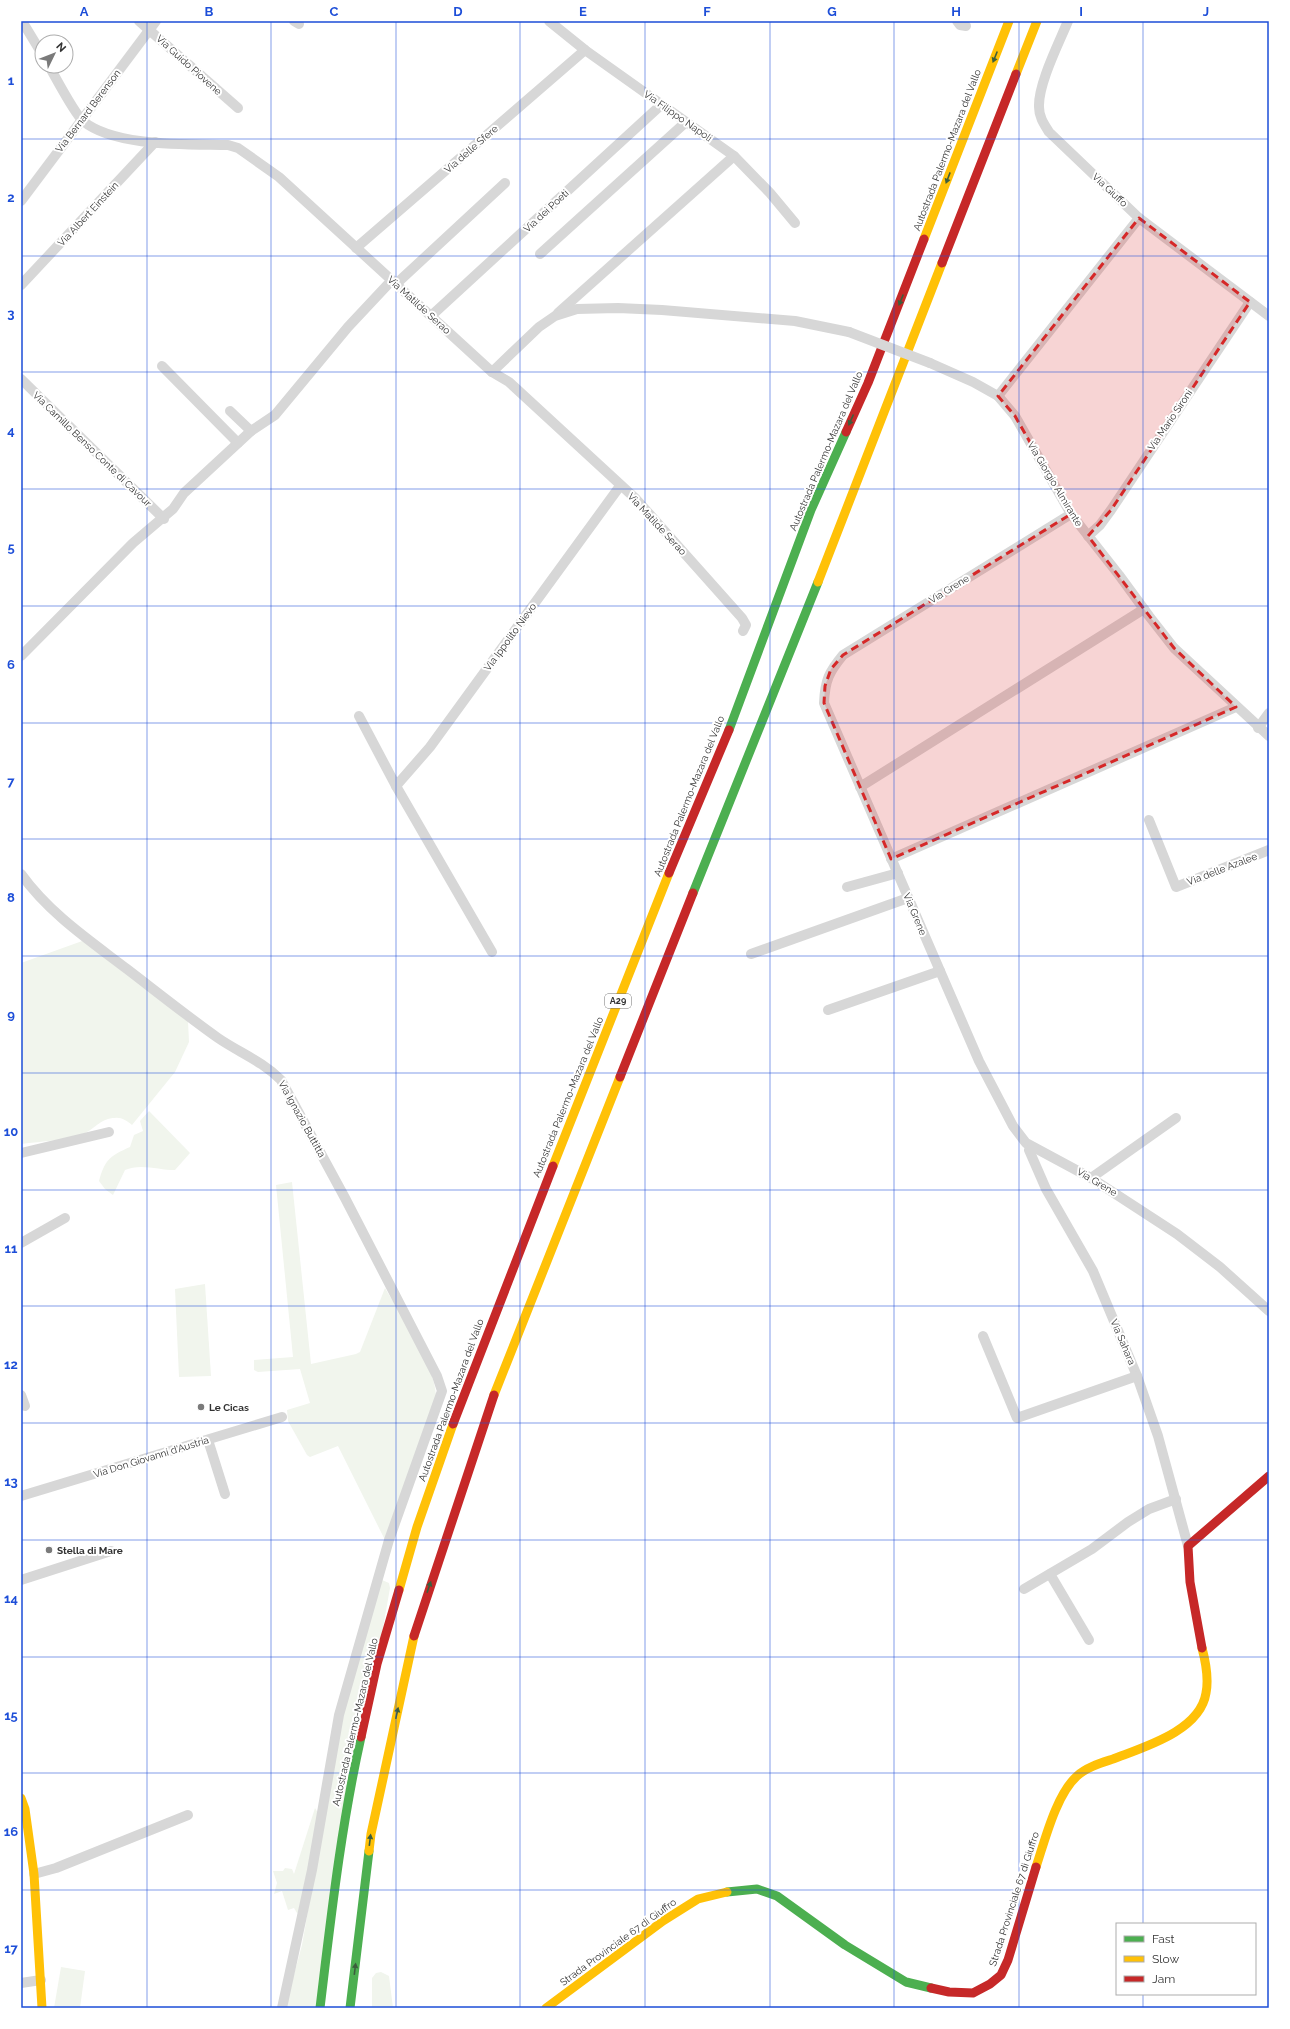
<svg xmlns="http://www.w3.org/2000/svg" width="1290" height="2029" font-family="Raleway,sans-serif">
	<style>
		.green { fill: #f1f5ed }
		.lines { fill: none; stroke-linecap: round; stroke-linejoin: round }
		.street { stroke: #d7d7d7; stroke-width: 10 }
		.fast { stroke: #4caf50; stroke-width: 9 }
		.slow { stroke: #ffc107; stroke-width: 9 }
		.jam { stroke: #c62828; stroke-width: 9 }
		.street-bridge { stroke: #d7d7d7; stroke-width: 10 }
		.oneway { fill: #3c5e3d }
		.marked { fill: #d62828; fill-opacity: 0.2; stroke: #d62828; stroke-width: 3; stroke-dasharray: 8 5; stroke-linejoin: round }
		.grid { fill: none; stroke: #1d4ed8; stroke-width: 1; stroke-opacity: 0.55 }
		.poi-dot { fill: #7a7a7a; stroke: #fff; stroke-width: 1.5 }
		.labels { text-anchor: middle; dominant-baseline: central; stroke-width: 4; stroke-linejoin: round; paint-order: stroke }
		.shield { fill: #fff; stroke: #707070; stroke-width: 1 }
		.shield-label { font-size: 9px; font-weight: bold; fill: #333 }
		.street-label { font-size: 10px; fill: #333; stroke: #fff }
		.poi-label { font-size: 10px; font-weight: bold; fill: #333; stroke: #fff; text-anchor: start }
		.neatline { fill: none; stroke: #1d4ed8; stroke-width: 1.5 }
		.grid-label { font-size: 13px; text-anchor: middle; font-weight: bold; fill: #1d4ed8 }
	</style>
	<rect width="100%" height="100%" fill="#fff"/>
	<g class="green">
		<path d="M85,940L188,1021L189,1042L175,1072L132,1125C127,1121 121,1117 115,1118C101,1118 96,1128 85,1133C66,1141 42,1141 21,1144V963Z"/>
		<path d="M149,1111L190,1153L175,1170C159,1170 140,1163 125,1170L113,1195L105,1189L99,1181C105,1159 110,1156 130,1147L134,1135L143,1131L140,1121Z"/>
		<path d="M292,1182L311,1364L356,1354L360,1352L385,1288C401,1316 434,1364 436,1395L386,1542L338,1446L310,1457L307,1455L288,1421L287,1410L310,1403L300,1369L258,1372L254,1370V1360L293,1357L276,1185Z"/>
		<path d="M205,1284L211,1376L179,1377L175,1289Z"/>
		<path d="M382,1580L389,1583L390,1588L316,2008H285L302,1945L343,1710Z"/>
		<path d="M315,1808L318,1813L300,1911L297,1913L294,1908L288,1910L282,1891L274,1894L277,1883L273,1871H283L285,1868L292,1869L294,1874Z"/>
		<path d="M61,1967L85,1971L80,2008H54Z"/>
		<path d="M381,1972L389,1976L393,2008H372V1978L376,1973Z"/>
	</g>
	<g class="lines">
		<g class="street">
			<path d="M22,21L42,54"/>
			<path d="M139,21L238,108"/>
			<path d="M294,21L299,24"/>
			<path d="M549,21L585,50L734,156L770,193L795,223"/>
			<path d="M957,21L960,25L966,26"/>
			<path d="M1068,21C1059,43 1038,84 1039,107C1039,117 1044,124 1049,132L1139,218L1269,316"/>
			<path d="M49,66C56,78 74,113 83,121C114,147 188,144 228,145L238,148L279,177L492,372L509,382L636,499L742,618L746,625L743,631"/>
			<path d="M21,201L156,21"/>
			<path d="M356,248L585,50"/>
			<path d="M540,254L686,122"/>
			<path d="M396,284L505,183"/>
			<path d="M21,285L155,142"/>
			<path d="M558,313L734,156"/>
			<path d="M431,316L661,105"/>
			<path d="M930,363L973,382L998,396L1015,416L1071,514L1119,575L1149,616L1174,648L1269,736"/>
			<path d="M162,366L238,443"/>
			<path d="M492,372L539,327L555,316L577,309L618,308L662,310L795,321L849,332"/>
			<path d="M21,379L164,519"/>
			<path d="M998,396L1139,218"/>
			<path d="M230,411L251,431"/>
			<path d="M1071,514L843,655C829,672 825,680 824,703L979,1061L1013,1126L1026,1143L1091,1178L1177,1234L1220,1267L1269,1311"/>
			<path d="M1088,536L1100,525L1111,510L1250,302"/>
			<path d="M21,656L133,543L173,509L184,493L251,431L275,415L348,327L392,280"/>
			<path d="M359,716L396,786L492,952"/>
			<path d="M1258,728L1269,713"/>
			<path d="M396,786L430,747L620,486"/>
			<path d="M860,787L1144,609"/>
			<path d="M1149,820L1176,887L1269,850"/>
			<path d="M891,859L1236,707"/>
			<path d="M21,874C49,913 89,940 127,969C157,992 187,1016 218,1038C240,1053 262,1061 281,1080L345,1198L437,1376L442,1391L389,1540L339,1715L312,1870L282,2008"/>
			<path d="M847,887L898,873"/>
			<path d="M751,954L908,898"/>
			<path d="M828,1010L940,971"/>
			<path d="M1029,1150L1046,1189L1093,1271L1137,1376L1158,1436L1188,1546"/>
			<path d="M21,1153L109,1132"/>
			<path d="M1091,1178L1176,1118"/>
			<path d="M21,1243L65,1218"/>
			<path d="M983,1336L1017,1418L1137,1376"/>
			<path d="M21,1395L25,1406"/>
			<path d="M208,1440L225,1494"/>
			<path d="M21,1496L282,1417"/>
			<path d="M1050,1574L1089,1640"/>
			<path d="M21,1580L111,1551"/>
			<path d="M1024,1589L1092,1549L1128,1522L1149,1509L1176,1499"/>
			<path d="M34,1874L56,1868L188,1815"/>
			<path d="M21,1983L41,1980"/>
		</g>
		<g class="fast">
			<path d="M729,730L811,510L846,432"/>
			<path d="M693,893L818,582"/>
			<path d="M727,1892L757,1889L777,1896L845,1945L906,1982L931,1988"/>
			<path d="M320,2008C331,1917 341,1826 361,1737"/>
			<path d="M350,2008L369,1851"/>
		</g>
		<g class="slow">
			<path d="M1016,74L1037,21"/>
			<path d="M924,239L1009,21"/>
			<path d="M818,582L942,263"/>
			<path d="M553,1166L669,873"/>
			<path d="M494,1395L620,1077"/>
			<path d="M399,1590L417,1527L453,1424"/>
			<path d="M21,1798L25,1809L34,1874L42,2008"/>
			<path d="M369,1851L371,1834L414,1636"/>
			<path d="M1036,1867C1045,1840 1056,1795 1077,1776C1087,1767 1101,1763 1113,1759C1144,1747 1200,1731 1206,1693C1209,1678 1206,1663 1202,1648"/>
			<path d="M546,2008L663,1921L698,1899L727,1892"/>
		</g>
		<g class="jam">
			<path d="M942,263L1016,74"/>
			<path d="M846,432L868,383L924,239"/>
			<path d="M669,873L729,730"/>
			<path d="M620,1077L693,893"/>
			<path d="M453,1424L553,1166"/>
			<path d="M414,1636L494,1395"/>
			<path d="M1202,1648L1190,1582L1188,1546L1269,1476"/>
			<path d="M361,1737L377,1664L399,1590"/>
			<path d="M931,1988L949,1992L973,1993L990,1984L1001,1975L1008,1960L1036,1867"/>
		</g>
		<path class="street-bridge" d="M849,332L930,363"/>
	</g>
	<defs><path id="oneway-solid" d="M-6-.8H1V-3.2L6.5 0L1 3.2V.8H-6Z"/></defs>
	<g class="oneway">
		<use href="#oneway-solid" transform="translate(995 57) rotate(112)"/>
		<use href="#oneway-solid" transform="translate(948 178) rotate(111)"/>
		<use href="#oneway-solid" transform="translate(901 300) rotate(112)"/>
		<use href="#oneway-solid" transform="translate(851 420) rotate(114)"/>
		<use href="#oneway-solid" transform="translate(429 1587) rotate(-71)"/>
		<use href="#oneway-solid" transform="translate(397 1713) rotate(-78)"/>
		<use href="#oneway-solid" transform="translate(370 1840) rotate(-83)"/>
		<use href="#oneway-solid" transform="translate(355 1969) rotate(-83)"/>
	</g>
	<path class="marked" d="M1139,218L1250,302L1111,510L1088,536L1174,648L1236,707L891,859L824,703L825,686L831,669L843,655L1071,514L1015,416L998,396Z"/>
	<path class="grid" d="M147,21V2008M271,21V2008M396,21V2008M520,21V2008M645,21V2008M770,21V2008M894,21V2008M1019,21V2008M1143,21V1924M21,139H1269M21,256H1269M21,372H1269M21,489H1269M21,606H1269M21,723H1269M21,839H1269M21,956H1269M21,1073H1269M21,1190H1269M21,1306H1269M21,1423H1269M21,1540H1269M21,1657H1269M21,1773H1269M21,1890H1269M1143,1994V2008"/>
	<g class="poi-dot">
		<circle cx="201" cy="1407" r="4"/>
		<circle cx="49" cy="1550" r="4"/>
	</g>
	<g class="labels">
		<rect class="shield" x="605" y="994" width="26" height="14" rx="3"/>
		<g class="shield-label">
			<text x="618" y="1001">A29</text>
		</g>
		<g class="street-label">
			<text transform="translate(189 65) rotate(42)">Via Guido Piovene</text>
			<text transform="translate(88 111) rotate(-53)">Via Bernard Berenson</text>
			<text transform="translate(678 116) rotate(35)">Via Filippo Napoli</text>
			<text transform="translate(471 149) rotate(-41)">Via delle Sfere</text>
			<text transform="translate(947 150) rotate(-69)">Autostrada Palermo-Mazara del Vallo</text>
			<text transform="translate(1110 190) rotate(43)">Via Giuffo</text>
			<text transform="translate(546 211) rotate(-43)">Via dei Poeti</text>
			<text transform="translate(88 214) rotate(-47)">Via Albert Einstein</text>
			<text transform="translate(419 305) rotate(42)">Via Matilde Serao</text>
			<text transform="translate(1170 420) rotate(-56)">Via Mario Sironi</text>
			<text transform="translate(92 449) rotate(44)">Via Camillo Benso Conte di Cavour</text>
			<text transform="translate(826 451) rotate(-67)">Autostrada Palermo-Mazara del Vallo</text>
			<text transform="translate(1055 484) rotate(59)">Via Giorgio Almirante</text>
			<text transform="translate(657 524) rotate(47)">Via Matilde Serao</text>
			<text transform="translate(949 589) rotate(-32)">Via Grene</text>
			<text transform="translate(510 637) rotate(-54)">Via Ippolito Nievo</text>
			<text transform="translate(689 796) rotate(-68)">Autostrada Palermo-Mazara del Vallo</text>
			<text transform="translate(1222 869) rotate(-21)">Via delle Azalee</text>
			<text transform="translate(915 914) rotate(67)">Via Grene</text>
			<text transform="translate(568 1097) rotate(-68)">Autostrada Palermo-Mazara del Vallo</text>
			<text transform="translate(302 1119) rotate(61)">Via Ignazio Buttitta</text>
			<text transform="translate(1097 1182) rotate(31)">Via Grene</text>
			<text transform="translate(1123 1342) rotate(67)">Via Sahara</text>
			<text transform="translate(451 1400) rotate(-70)">Autostrada Palermo-Mazara del Vallo</text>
			<text transform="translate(151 1457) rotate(-17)">Via Don Giovanni d'Austria</text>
			<text transform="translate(355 1722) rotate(-77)">Autostrada Palermo-Mazara del Vallo</text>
			<text transform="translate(1014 1899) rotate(-72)">Strada Provinciale 67 di Giuffro</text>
			<text transform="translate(618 1942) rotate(-36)">Strada Provinciale 67 di Giuffro</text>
		</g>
		<g class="poi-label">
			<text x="209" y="1407">Le Cicas</text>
			<text x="57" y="1550">Stella di Mare</text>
		</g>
	</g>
	<rect width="1290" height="2029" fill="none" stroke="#ffffff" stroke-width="44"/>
	<rect x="1116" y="1923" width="140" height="72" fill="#ffffff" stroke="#adadad"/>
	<rect x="1124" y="1936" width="20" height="6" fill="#4caf50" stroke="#adadad"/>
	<text x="1152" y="1943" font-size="12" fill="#333333">Fast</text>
	<rect x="1124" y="1956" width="20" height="6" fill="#ffc107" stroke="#adadad"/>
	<text x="1152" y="1963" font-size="12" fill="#333333">Slow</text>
	<rect x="1124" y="1976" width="20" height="6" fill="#c62828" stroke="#adadad"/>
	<text x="1152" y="1983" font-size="12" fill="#333333">Jam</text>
	<g transform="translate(54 54) rotate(47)"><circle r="19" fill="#ffffff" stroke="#adadad"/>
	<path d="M0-3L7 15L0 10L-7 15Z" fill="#7a7a7a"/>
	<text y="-6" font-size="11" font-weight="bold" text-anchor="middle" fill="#333333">N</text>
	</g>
	<rect x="22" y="22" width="1246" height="1985" class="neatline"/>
	<g class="grid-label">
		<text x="84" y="16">A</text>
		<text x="209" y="16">B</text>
		<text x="334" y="16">C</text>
		<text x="458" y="16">D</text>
		<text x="583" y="16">E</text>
		<text x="707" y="16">F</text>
		<text x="832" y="16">G</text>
		<text x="956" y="16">H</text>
		<text x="1081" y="16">I</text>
		<text x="1206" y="16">J</text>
		<text x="11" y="85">1</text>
		<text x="11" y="202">2</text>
		<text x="11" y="318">3</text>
		<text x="11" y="435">4</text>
		<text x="11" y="552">5</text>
		<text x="11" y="669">6</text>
		<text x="11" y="786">7</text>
		<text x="11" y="902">8</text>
		<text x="11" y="1019">9</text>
		<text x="11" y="1136">10</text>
		<text x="11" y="1253">11</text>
		<text x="11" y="1369">12</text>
		<text x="11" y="1486">13</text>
		<text x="11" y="1603">14</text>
		<text x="11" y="1720">15</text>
		<text x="11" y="1836">16</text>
		<text x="11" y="1953">17</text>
	</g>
</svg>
